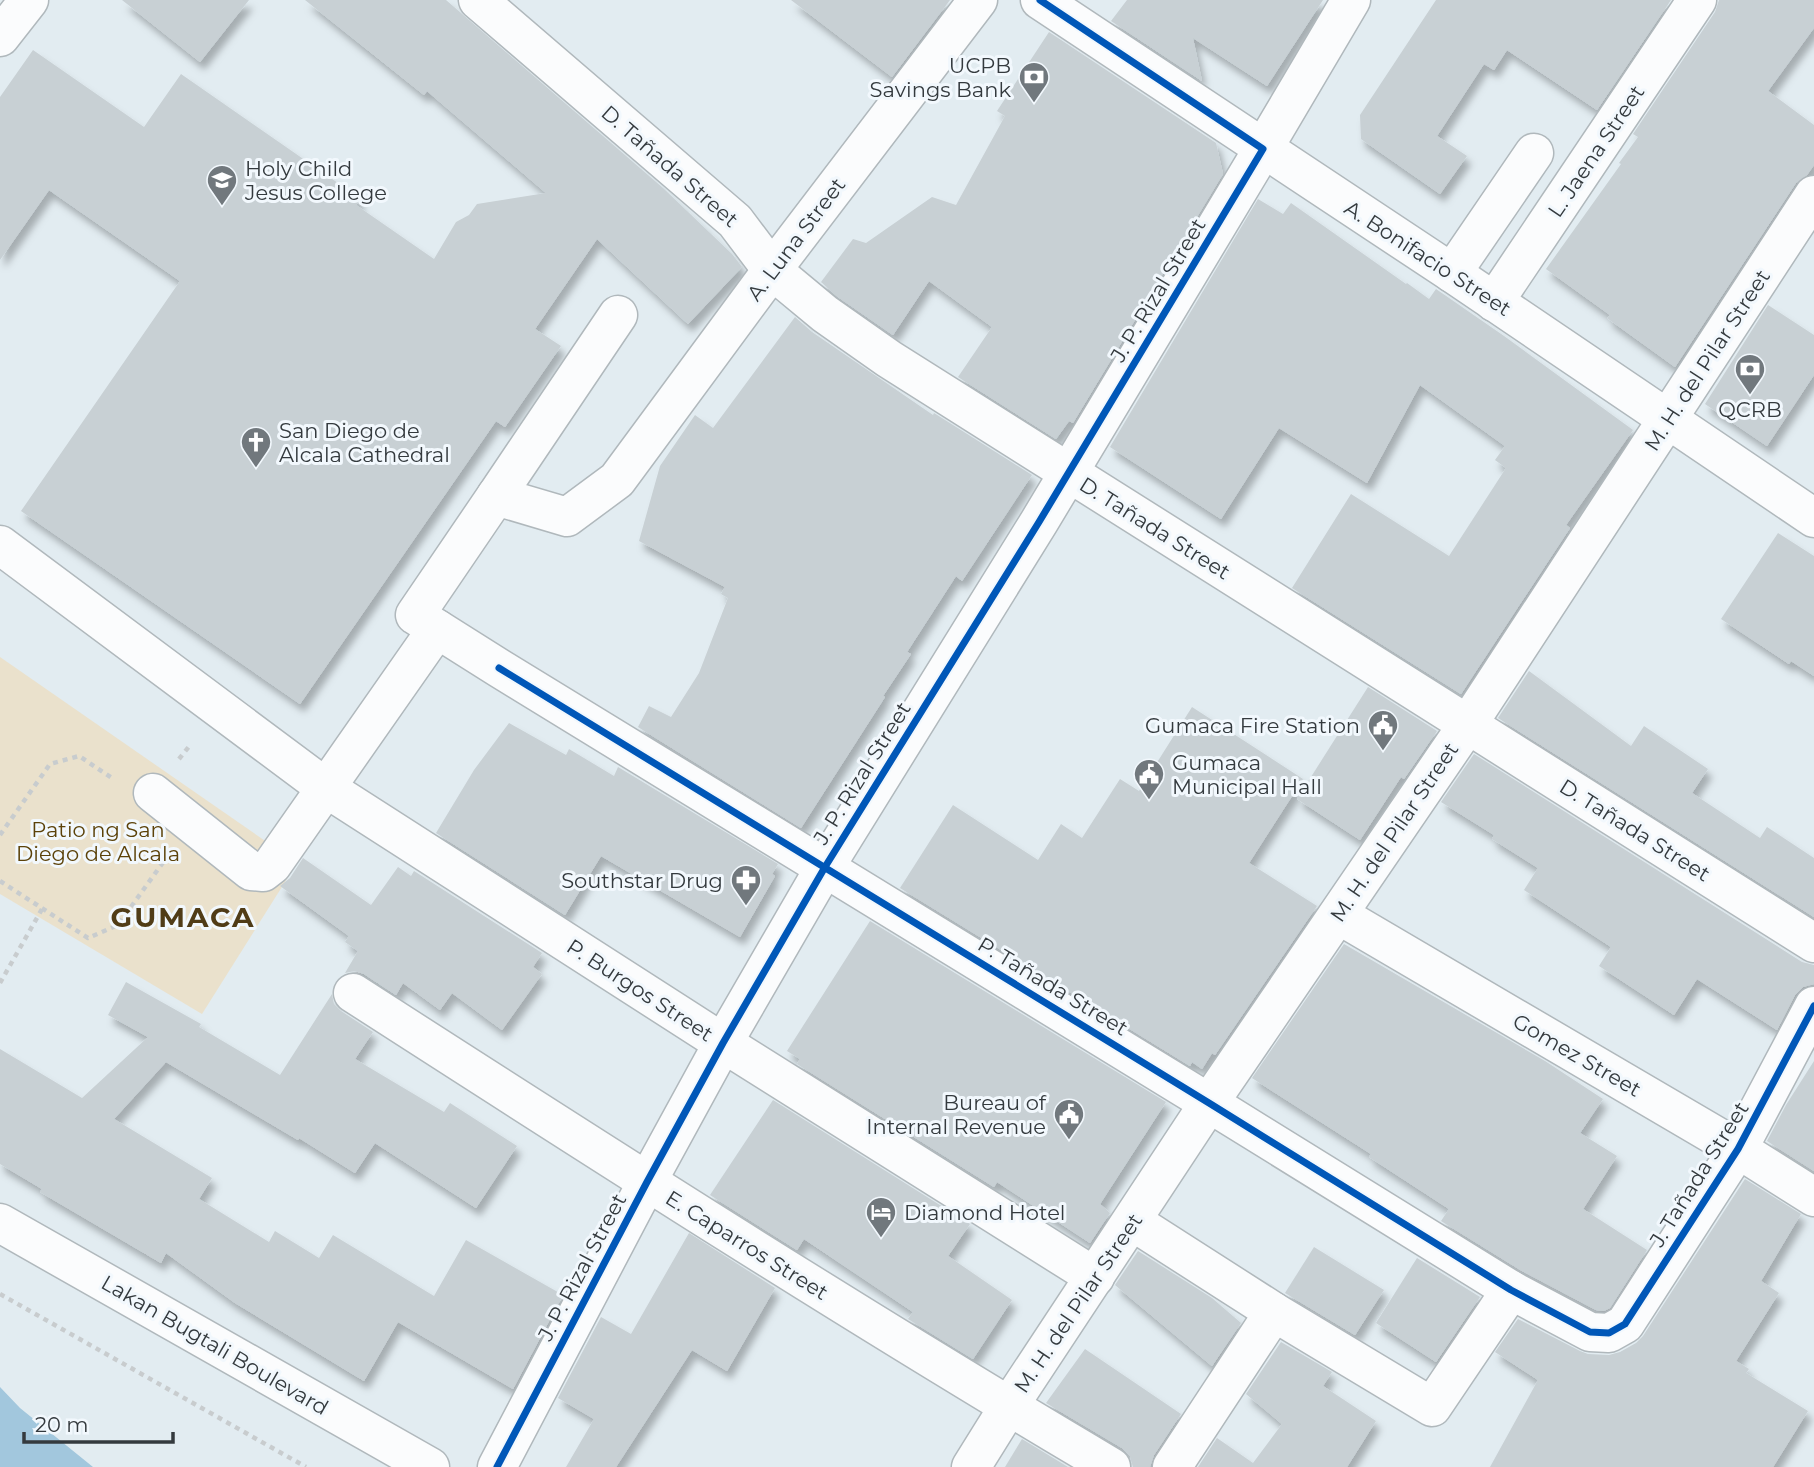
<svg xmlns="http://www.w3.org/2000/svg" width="1814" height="1467" font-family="Montserrat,sans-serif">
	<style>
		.green { fill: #eae1cc }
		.water { fill: #a2c7dd }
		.building { fill: #c8d0d4; filter: url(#shadow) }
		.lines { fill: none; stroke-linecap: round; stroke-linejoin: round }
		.minor-casing { stroke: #b0b8bc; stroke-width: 41 }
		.major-casing { stroke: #b0b8bc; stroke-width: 41 }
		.path { stroke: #c8ccce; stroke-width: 4.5; stroke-dasharray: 5 5; stroke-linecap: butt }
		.minor { stroke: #fbfcfd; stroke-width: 38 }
		.major { stroke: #fbfcfd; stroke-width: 38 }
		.cycleway-casing { stroke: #f2f8fd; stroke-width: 11 }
		.cycleway { stroke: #0057b8; stroke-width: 7 }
		.labels { text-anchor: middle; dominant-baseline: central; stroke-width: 6; stroke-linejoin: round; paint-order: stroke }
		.poi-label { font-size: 21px; fill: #343a3e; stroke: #f2f8fd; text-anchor: end }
		.street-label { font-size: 21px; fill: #343a3e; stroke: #f2f8fd }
		.park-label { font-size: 21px; fill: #5c4209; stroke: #f2f8fd }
		.district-label { font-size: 28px; font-weight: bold; letter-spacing: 2px; fill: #503c17; stroke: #f2f8fd }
	</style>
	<defs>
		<filter id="shadow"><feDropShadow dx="4.5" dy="8" stdDeviation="3.5" flood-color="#0004"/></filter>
	</defs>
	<rect width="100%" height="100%" fill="#e2ecf1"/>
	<path class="green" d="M0,657L297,863L202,1014L0,894Z"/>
	<path class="water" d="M0,1387L20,1408L93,1467H0Z"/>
	<g class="building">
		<path d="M122,0H249L200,62Z"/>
		<path d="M305,0H446L663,188L732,254L742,267L688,324L597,239L535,329L561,346L505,427L496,421L300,704L21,511L180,281L49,190L0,260V97L33,50L144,127L181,74L361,199L356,205L434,259L456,222L469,215L477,204L546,193L427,91L424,95Z"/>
		<path d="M791,0H950L892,77Z"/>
		<path d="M1127,0H1323L1267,86L1193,38L1202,81L1111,21Z"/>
		<path d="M1436,0H1671L1597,110L1507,50L1494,70L1484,64L1437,136L1467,156L1440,194L1361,139L1360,115Z"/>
		<path d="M1719,0H1814V28L1768,91L1814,125V165L1807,175L1796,183L1675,367L1607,318L1610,315L1546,269L1621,164L1619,163L1638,137L1633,134L1715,12Z"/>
		<path d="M1049,32L1216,143L1223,174L1073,423L1069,421L1056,439L958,377L992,327L929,281L893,335L838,297L821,282L853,239L866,243L932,197L956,205L1005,116L997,111Z"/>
		<path d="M1258,199L1283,214L1291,203L1406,284L1407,283L1429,299L1436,289L1504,336L1633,430L1566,525L1570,528L1461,694L1292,588L1351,494L1449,556L1506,468L1495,460L1505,446L1420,385L1367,483L1279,428L1221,519L1110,447Z"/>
		<path d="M1768,305L1814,335V375L1767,446L1705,404Z"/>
		<path d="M795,317L812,332L933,415L934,413L1032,475L962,581L956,576L907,652L911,654L883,696L885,697L801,828L638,727L649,706L671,717L699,673L728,598L721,594L725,587L639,541L660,466L695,415L713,428Z"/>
		<path d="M1778,533L1814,556V676L1791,661L1789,664L1721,619Z"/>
		<path d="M1529,671L1631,746L1644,726L1708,769L1692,793L1760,838L1767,827L1814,858V917L1498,718Z"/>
		<path d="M1368,687L1437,731L1404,779L1401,777L1360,840L1297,799Z"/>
		<path d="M1192,707L1303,779L1249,863L1317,906L1215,1055L1212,1053L1202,1069L1192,1062L1190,1066L900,888L953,805L1038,860L1061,824L1082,838L1120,779L1139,791Z"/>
		<path d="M509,723L566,755L569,749L614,776L618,767L778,864L772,874L775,876L740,937L601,856L565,915L436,833L474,770Z"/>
		<path d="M1474,754L1802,962L1814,965V984L1803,987L1795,995L1777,1030L1697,979L1674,1015L1599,966L1611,947L1524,890L1538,868L1492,839L1494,835L1441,802Z"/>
		<path d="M303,858L371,905L398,867L411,876L414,871L542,953L533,967L542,974L502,1030L452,993L440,1010L403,983L396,995L364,974L355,971L345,973L358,951L345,942L349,936L280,886L290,878Z"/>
		<path d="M870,921L1166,1102L1100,1204L1110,1213L1090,1243L997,1182L994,1187L797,1064L800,1059L787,1051Z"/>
		<path d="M1344,944L1545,1061L1603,1099L1580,1133L1617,1156L1583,1209L1647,1250L1610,1308L1604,1311L1596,1310L1522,1271L1441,1221L1449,1209L1369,1157L1371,1154L1252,1078Z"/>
		<path d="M126,982L201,1024L199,1027L280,1075L332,994L334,1004L341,1011L373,1032L355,1059L444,1112L450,1103L517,1146L476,1208L375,1143L355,1173L299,1138L298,1140L166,1062L114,1119L212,1178L199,1199L269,1242L275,1231L319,1258L333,1235L434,1296L466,1240L563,1295L513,1389L398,1322L364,1381L235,1303L166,1253L161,1263L40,1192L42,1189L0,1164V1049L82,1098L148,1037L108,1015Z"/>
		<path d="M1814,1061V1171L1767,1141L1786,1105Z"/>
		<path d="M773,1100L970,1224L948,1256L1012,1300L973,1359L908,1319L913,1312L804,1239L797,1250L710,1195Z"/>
		<path d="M1745,1179L1801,1214L1761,1281L1779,1293L1736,1361L1749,1369L1746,1373L1808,1411L1773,1467H1490L1538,1380L1495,1352L1518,1319L1580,1351L1588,1354L1609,1355L1620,1352L1636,1343L1643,1336Z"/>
		<path d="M689,1233L775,1288L727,1371L692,1350L616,1467H566L594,1419L558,1398L601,1317L631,1334Z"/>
		<path d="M1314,1247L1384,1290L1355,1335L1285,1293Z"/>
		<path d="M1138,1251L1212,1298L1241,1323L1212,1366L1115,1285Z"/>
		<path d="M1417,1258L1480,1297L1436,1362L1376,1323Z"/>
		<path d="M1281,1342L1332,1372L1323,1386L1376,1421L1347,1467H1198L1217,1438L1253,1463L1282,1424L1246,1394Z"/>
		<path d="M1085,1349L1181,1414L1154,1455L1150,1467H1133L1130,1456L1122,1448L1046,1403Z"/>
		<path d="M1022,1439L1068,1467H1005Z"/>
	</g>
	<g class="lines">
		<g class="minor-casing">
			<g id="minor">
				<path d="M478,0L735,221L772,270L825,314L889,359L1814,943"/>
				<path d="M978,0L772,270L617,480L567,517L496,496L415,615L499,668L1209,1103L1511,1290L1590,1332L1609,1333L1625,1324L1738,1149L1814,1006"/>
				<path d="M0,37L29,0"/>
				<path d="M1263,149L1351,0"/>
				<path d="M1452,273L1534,153"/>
				<path d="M1494,302L1697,0"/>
				<path d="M496,496L618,315"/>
				<path d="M0,545L326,788L723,1043L1095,1277"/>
				<path d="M153,793L251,871L263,872L272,865L437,629"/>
				<path d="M1339,915L1738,1149L1814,1197"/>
				<path d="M353,993C603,1154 854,1315 1111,1467"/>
				<path d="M1132,1221L1274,1312L1432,1407L1511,1290"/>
				<path d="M0,1223L430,1467"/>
				<path d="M971,1467L1009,1406L1209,1103L1468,724L1814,195"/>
				<path d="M1172,1467L1274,1312"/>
			</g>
		</g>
		<g class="major-casing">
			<g id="major">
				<path d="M1040,0L1452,273L1814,518"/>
				<path d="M497,1467L647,1182L723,1043L825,867L1039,522L1263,149"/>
			</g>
		</g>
		<g class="path">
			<path d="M179,759L191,744"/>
			<path d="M0,835L50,764L79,756L112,778"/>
			<path d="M0,881L88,938L118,925L164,861"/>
			<path d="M0,983L42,909"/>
			<path d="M0,1294L306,1467"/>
		</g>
		<use href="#minor" class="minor"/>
		<use href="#major" class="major"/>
		<g class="cycleway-casing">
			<g id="cycleway">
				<path d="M499,668L1209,1103L1511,1290L1590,1332L1609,1333L1625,1324L1738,1149L1814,1006"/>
				<path d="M497,1467L647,1182L723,1043L825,867L1039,522L1263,149L1040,0"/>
			</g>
		</g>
		<use href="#cycleway" class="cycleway"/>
	</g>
	<defs>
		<g id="bank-pin" transform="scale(1.575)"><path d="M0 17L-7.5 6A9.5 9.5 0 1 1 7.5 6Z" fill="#71787d" stroke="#f2f8fd"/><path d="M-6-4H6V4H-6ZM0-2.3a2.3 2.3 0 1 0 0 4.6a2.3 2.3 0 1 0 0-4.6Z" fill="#fff"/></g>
		<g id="university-pin" transform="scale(1.575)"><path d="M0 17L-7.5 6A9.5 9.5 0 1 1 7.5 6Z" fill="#71787d" stroke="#f2f8fd"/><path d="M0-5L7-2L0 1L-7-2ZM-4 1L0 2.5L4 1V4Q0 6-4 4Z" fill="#fff"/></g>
		<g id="church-pin" transform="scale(1.575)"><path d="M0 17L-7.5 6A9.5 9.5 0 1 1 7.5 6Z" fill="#71787d" stroke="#f2f8fd"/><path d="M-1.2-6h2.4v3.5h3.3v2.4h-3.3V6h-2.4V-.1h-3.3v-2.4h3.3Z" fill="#fff"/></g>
		<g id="civic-pin" transform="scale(1.575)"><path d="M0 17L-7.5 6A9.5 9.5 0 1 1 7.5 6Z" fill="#71787d" stroke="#f2f8fd"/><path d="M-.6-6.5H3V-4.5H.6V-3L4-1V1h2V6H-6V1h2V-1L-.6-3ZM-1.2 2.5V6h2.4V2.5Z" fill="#fff"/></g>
		<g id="pharmacy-pin" transform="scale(1.575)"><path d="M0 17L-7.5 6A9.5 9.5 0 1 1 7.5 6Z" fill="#71787d" stroke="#f2f8fd"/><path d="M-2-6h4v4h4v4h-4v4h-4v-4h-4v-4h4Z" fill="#fff"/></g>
		<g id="hotel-pin" transform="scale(1.575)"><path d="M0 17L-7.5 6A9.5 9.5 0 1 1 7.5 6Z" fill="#71787d" stroke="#f2f8fd"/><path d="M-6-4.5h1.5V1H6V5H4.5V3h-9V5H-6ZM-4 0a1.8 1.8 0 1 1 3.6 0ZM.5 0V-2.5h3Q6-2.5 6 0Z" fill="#fff"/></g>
	</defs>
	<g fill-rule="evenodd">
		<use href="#bank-pin" x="1034" y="77"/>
		<use href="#university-pin" x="222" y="180"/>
		<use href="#bank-pin" x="1750" y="369"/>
		<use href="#church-pin" x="256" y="442"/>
		<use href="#civic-pin" x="1383" y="725"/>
		<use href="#civic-pin" x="1149" y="774"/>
		<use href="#pharmacy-pin" x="746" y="880"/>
		<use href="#civic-pin" x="1069" y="1114"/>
		<use href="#hotel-pin" x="881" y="1212"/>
	</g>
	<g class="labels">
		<g class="poi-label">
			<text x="1011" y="65">UCPB<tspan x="1011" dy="24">Savings Bank</tspan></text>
			<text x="245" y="168" text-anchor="start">Holy Child<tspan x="245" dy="24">Jesus College</tspan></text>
			<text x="1750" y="409" text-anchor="middle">QCRB</text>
			<text x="279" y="430" text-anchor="start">San Diego de<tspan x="279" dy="24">Alcala Cathedral</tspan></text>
			<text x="1360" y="725">Gumaca Fire Station</text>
			<text x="1172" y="762" text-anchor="start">Gumaca<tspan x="1172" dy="24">Municipal Hall</tspan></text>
			<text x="723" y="880">Southstar Drug</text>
			<text x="1046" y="1102">Bureau of<tspan x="1046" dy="24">Internal Revenue</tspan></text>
			<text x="904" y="1212" text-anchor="start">Diamond Hotel</text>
		</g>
		<g class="street-label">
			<text transform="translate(1596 151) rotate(-56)">L. Jaena Street</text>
			<text transform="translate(670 166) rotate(41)">D. Tañada Street</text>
			<text transform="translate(796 239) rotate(-53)">A. Luna Street</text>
			<text transform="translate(1428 258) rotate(33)">A. Bonifacio Street</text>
			<text transform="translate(1158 290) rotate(-59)">J. P. Rizal Street</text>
			<text transform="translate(1707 360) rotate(-57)">M. H. del Pilar Street</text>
			<text transform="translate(1155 528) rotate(32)">D. Tañada Street</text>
			<text transform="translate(862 773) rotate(-58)">J. P. Rizal Street</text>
			<text transform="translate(1635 830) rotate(32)">D. Tañada Street</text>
			<text transform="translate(1394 832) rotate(-56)">M. H. del Pilar Street</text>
			<text transform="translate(1053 986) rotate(31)">P. Tañada Street</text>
			<text transform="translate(640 990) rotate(33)">P. Burgos Street</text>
			<text transform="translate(1577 1055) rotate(30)">Gomez Street</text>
			<text transform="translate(1699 1174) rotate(-58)">J. Tañada Street</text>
			<text transform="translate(747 1245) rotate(32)">E. Caparros Street</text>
			<text transform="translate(582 1267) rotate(-62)">J. P. Rizal Street</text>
			<text transform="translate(1078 1303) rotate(-56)">M. H. del Pilar Street</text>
			<text transform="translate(215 1345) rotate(30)">Lakan Bugtali Boulevard</text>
		</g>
		<g class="park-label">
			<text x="98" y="829">Patio ng San<tspan x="98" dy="24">Diego de Alcala</tspan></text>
		</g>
		<g class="district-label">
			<text x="183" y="917">GUMACA</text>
		</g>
	</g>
	<path d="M24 1432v10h149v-10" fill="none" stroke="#343a3e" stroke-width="3.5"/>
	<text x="35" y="1432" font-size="21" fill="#343a3e" stroke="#f2f8fd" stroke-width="5" paint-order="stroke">20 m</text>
</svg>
